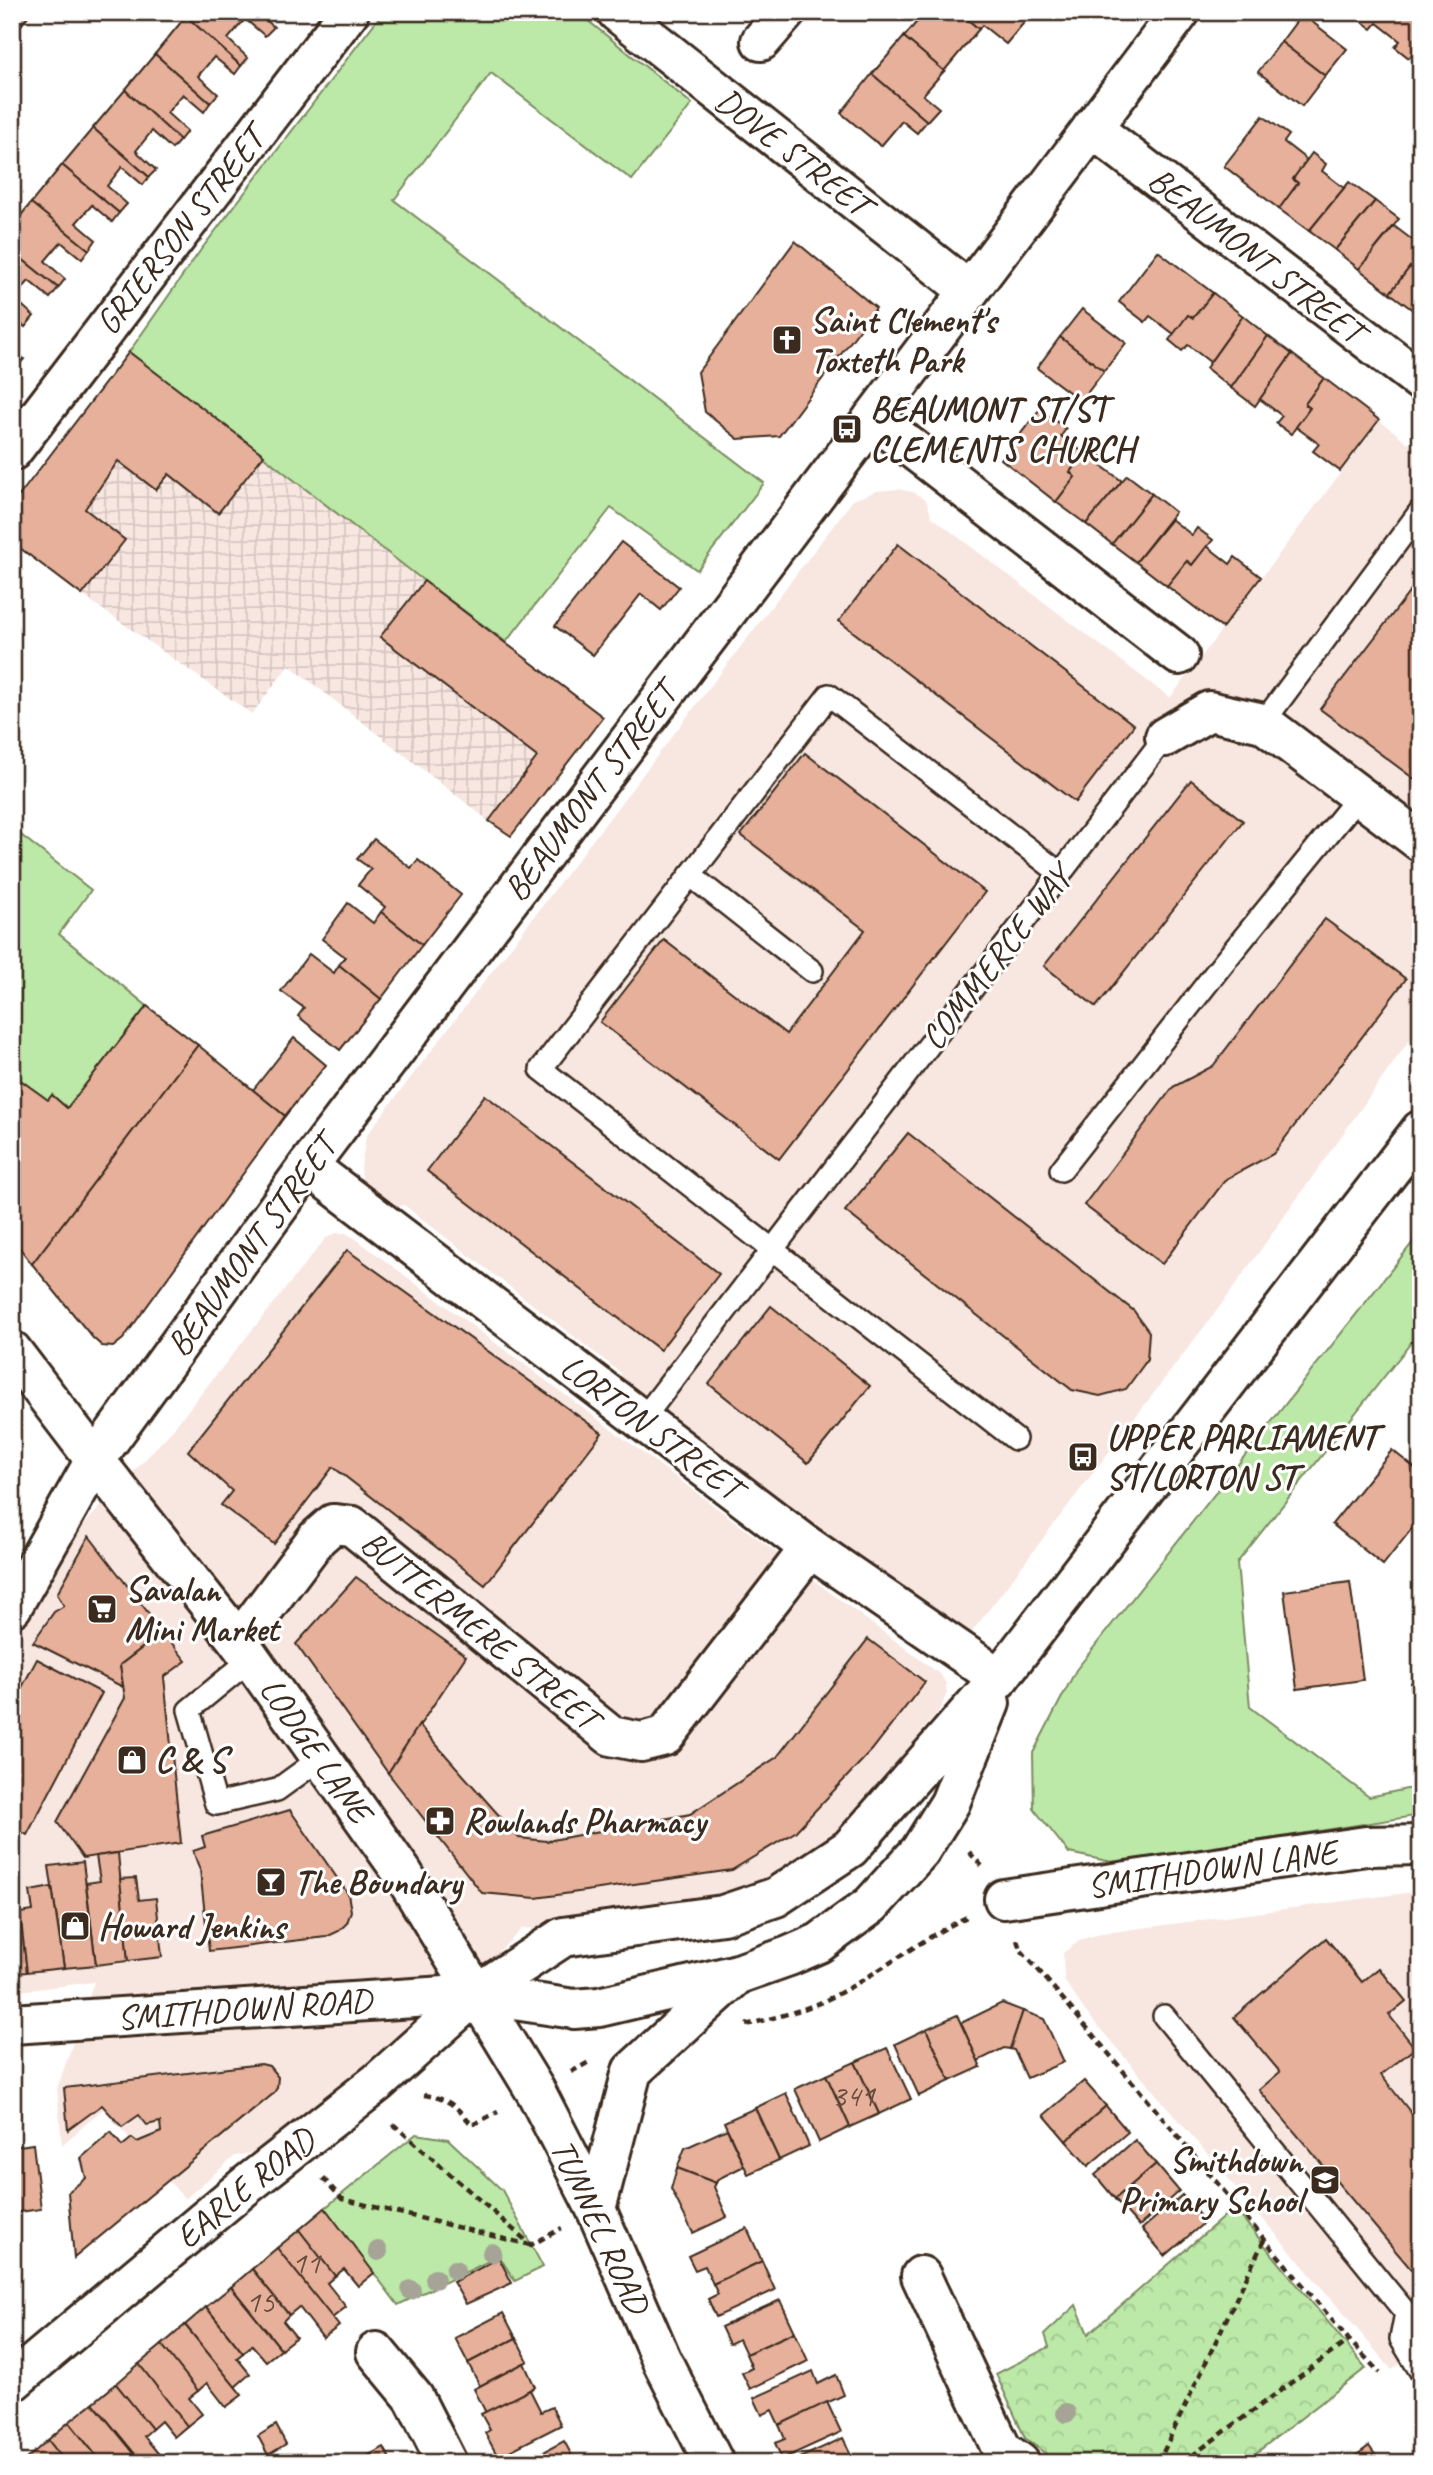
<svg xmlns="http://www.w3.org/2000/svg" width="1433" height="2475" font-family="Caveat,sans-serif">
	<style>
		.built { fill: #f8e7e1 }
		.industrial { fill: url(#industrial-grid) }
		.grass { fill: #bce9a7; stroke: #7c8a62; stroke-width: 2 }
		.park { fill: url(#park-crowns); stroke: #7c8a62; stroke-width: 2 }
		.building { fill: #e6b09a; stroke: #3b2a1e; stroke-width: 2 }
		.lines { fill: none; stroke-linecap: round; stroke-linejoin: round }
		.lane-casing { stroke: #3b2a1e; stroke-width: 26 }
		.street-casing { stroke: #3b2a1e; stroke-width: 44 }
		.secondary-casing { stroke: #3b2a1e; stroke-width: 44 }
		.highway-casing { stroke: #3b2a1e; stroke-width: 44 }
		.path { stroke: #3b2a1e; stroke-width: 4.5; stroke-dasharray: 7 5; stroke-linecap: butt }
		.lane { stroke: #fff; stroke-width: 21 }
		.street { stroke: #fff; stroke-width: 38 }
		.secondary { stroke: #fff; stroke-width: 38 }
		.highway { stroke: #fff; stroke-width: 38 }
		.tree { fill: #a5a496 }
		.labels { text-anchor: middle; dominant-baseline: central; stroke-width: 6; stroke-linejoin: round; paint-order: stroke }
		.number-label { font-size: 32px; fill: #664c3d }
		.street-label { font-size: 35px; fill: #3b2a1e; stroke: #fff }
		.poi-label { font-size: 35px; font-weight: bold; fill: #3b2a1e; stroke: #fff; text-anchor: start }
	</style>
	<defs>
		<pattern id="industrial-grid" width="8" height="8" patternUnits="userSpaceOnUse" patternTransform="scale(1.75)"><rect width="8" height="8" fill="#f8e7e1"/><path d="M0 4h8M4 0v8" fill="none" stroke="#d6c6c1"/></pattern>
		<pattern id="park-crowns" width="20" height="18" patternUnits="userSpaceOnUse" patternTransform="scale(1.75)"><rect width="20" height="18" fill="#bce9a7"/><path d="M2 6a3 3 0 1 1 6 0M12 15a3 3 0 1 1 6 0" fill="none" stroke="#a2c88f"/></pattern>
	</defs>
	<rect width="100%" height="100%" fill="#fff"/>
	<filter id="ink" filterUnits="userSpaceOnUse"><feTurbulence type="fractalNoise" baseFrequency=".0143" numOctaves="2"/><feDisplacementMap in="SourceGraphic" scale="14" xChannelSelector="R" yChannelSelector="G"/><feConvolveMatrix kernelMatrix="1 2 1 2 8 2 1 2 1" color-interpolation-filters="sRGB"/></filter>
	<g filter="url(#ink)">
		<g class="built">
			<path d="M1380,421L1421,453V1024L1227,1297L965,1641L623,1394L621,1373L404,1205L381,1212L363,1186L361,1168L366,1136L853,500L877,491L898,489L913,492L926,500L932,517L1170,698Z"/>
			<path d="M336,1233H346L356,1239L941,1675L946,1684L947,1693L941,1708L838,1834L759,1890L536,1929L523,1928L371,2078L287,2147L235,2156L185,2199L103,2109L62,2145L57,2089L94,1982L12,1992V1648L74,1535L168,1435L326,1238Z"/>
			<path d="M1421,1891V2348L1392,2370L1085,2011L1064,1980L1063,1953L1082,1939L1104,1933Z"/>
		</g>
		<path class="industrial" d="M129,352L424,581L603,717L489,821L289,665L252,714L82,595L12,542Z"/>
		<g class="grass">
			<path d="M383,12H577L692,104L632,180L491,73L394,200L764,483L697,570L611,508L506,642L424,581L129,352L200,251Z"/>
			<path d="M12,828L91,890L59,934L147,1006L67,1108L52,1095L48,1100L12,1074Z"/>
			<path d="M1421,1232V1330L1237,1563L1250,1707L1369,1797L1421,1786V1815L1117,1863L1069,1853L1034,1809L1033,1753L1076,1670Z"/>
			<path d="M416,2134L448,2139L502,2190L543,2267L515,2281L499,2256L398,2305L325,2208Z"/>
		</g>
		<path class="park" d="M1234,2208L1366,2368L1243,2463H1058L1025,2438L996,2374L1049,2347L1045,2334L1076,2305L1088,2334Z"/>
		<g class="building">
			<path d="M12,12H31L22,24L12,15Z"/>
			<path d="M189,12H257L274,27L265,36L245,19L228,39L248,58L241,66L186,16Z"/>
			<path d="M925,12H959L979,29L944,71L904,37Z"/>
			<path d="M959,12H1019L1027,19L1006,44L982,25L979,29Z"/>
			<path d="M1349,12H1421V57L1414,52L1409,58L1395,47L1400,41L1377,23L1372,29Z"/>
			<path d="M1302,14L1347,49L1325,76L1281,42Z"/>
			<path d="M12,15L22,24L12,35Z"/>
			<path d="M186,16L241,66L235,74L214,57L198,76L218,94L210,103L155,54Z"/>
			<path d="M904,37L944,71L923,95L939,108L927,121L872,74Z"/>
			<path d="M1281,42L1325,76L1302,106L1258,72Z"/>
			<path d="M155,54L210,103L204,112L183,94L167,113L187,131L180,140L125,90Z"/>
			<path d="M872,74L927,121L917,133L902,121L881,146L841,113Z"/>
			<path d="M125,90L180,140L172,149L152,131L136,151L156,170L149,177L93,128Z"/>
			<path d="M1263,116L1289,135L1284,142L1307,160L1293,179L1298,183L1279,209L1224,166Z"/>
			<path d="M93,128L149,177L143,185L122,167L107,186L127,204L119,213L62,165Z"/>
			<path d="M1312,153L1326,164L1322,171L1344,188L1309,231L1279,209L1298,183L1293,179Z"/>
			<path d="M62,165L119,213L112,222L92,205L76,223L96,240L89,250L31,203Z"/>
			<path d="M1349,182L1375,201L1335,250L1309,231Z"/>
			<path d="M1375,201L1399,219L1359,269L1335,250Z"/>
			<path d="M31,203L89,250L82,259L61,242L45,261L65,279L58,288L12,251V226Z"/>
			<path d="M1394,226L1415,242L1421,236V264L1415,271L1410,267L1390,293L1359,269Z"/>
			<path d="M795,241L876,308L779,436L738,439L705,412L698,372Z"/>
			<path d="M12,251L58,288L50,298L29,281L14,298L34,316L25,327L12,317Z"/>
			<path d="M1158,251L1213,293L1193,318L1188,315L1174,334L1150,316L1145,322L1119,302Z"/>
			<path d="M1421,264V316L1390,293L1410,267L1415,271Z"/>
			<path d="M1213,293L1243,316L1210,362L1188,345L1182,351L1169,340L1188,315L1193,318Z"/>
			<path d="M1082,309L1126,343L1104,371L1060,337Z"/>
			<path d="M1243,316L1268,336L1231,388L1206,368Z"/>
			<path d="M1268,336L1292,354L1255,406L1231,388Z"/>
			<path d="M1060,337L1104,371L1081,401L1037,368Z"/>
			<path d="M12,349L24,359L15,369L12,367Z"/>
			<path d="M129,352L264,455L218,513L169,474L156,490L118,461L85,509L125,540L82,595L12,542V505Z"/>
			<path d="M1292,354L1324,378L1305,404L1310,408L1291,434L1276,423L1282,416L1260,399Z"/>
			<path d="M1324,378L1379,420L1340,471L1313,451L1319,444L1296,427L1310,408L1305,404Z"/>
			<path d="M1040,409L1066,429L1061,436L1084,453L1070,472L1075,477L1056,502L1001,459Z"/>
			<path d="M1090,446L1103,457L1099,464L1122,481L1086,524L1056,502L1075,477L1070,472Z"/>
			<path d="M1127,475L1152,494L1112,544L1086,524Z"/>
			<path d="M1152,494L1175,512L1136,562L1112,544Z"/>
			<path d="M1171,519L1192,535L1197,528L1213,540L1192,565L1187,561L1167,586L1136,562Z"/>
			<path d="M621,542L679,587L661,610L641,594L593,655L555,626Z"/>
			<path d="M898,544L1134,725L1075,802L839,621Z"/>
			<path d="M1207,546L1230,564L1235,557L1261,577L1222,628L1167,586L1187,561L1192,565Z"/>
			<path d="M1421,577V784L1320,709Z"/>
			<path d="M424,581L603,717L511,836L489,821L537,757L380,637Z"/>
			<path d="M805,753L985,892L779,1159L600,1022L664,940L786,1034L865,930L741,835Z"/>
			<path d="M1191,780L1243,821L1096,1007L1044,966Z"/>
			<path d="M374,839L411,868L418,860L461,895L422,945L381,912L385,907L358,885L371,869L357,859Z"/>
			<path d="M348,903L373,923L381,912L422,945L381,999L339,965L345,957L322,939Z"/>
			<path d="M1325,919L1406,979L1273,1154L1226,1179L1162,1264L1084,1205L1173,1087L1213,1066Z"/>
			<path d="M309,954L334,973L339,965L381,999L340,1050L298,1016L304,1008L281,991Z"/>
			<path d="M147,1006L198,1045L32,1264L12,1238V1074L48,1100L52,1095L67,1108Z"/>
			<path d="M294,1038L326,1065L285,1116L253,1090Z"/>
			<path d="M198,1045L285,1116L123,1339L113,1347L102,1346L93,1338L32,1264Z"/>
			<path d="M485,1095L719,1274L660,1350L427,1171Z"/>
			<path d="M908,1133L1134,1311L1149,1332L1147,1360L1126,1389L1100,1396L1072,1390L845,1211Z"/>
			<path d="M347,1250L602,1433L485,1585L333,1467L274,1544L221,1505L232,1491L188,1451Z"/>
			<path d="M771,1306L870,1386L808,1463L709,1384Z"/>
			<path d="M1392,1450L1421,1473V1517L1383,1565L1332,1524Z"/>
			<path d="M89,1536L163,1632L120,1665L123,1687L33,1642L54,1612L64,1606L57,1594Z"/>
			<path d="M356,1577L466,1656L388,1773L296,1644Z"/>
			<path d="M1350,1582L1363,1680L1297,1689L1284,1591Z"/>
			<path d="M163,1632L186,1661L164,1677L181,1843L83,1858L57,1822L125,1698L120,1665Z"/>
			<path d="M868,1639L925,1682L872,1750L795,1832L732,1870L536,1898L482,1893L388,1773L419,1725L519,1838L547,1841L690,1814L777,1757Z"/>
			<path d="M37,1659L102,1693L27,1835L12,1827V1706Z"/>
			<path d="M1421,1682V1745H1418L1411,1683Z"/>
			<path d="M290,1810L348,1894L351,1911L347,1923L339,1931L326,1937L209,1951L200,1870L193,1851L205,1847L202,1836Z"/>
			<path d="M118,1853L128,1961L96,1965L86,1883L100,1881L96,1856Z"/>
			<path d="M14,1861L27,1972L12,1974V1862Z"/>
			<path d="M83,1862L96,1965L64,1968L49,1866Z"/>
			<path d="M136,1878L139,1900L156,1898L162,1957L128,1961L120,1879Z"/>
			<path d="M52,1887L64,1968L27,1972L20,1913L33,1911L30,1891Z"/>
			<path d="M1326,1938L1362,1982L1379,1968L1406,2001L1389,2015L1415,2048L1381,2075L1419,2123L1421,2122V2281L1259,2090L1280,2072L1234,2017Z"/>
			<path d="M1002,2003L1023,2011L1010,2049L1004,2048L978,2061L961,2023Z"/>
			<path d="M1023,2011L1044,2019L1064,2062L1027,2078L1014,2050L1010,2049Z"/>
			<path d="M957,2015L981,2067L950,2081L926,2029Z"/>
			<path d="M926,2029L950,2081L919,2096L895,2044Z"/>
			<path d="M887,2048L911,2099L879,2114L855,2062Z"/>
			<path d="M855,2062L879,2114L850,2127L826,2075Z"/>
			<path d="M261,2064L269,2066L278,2077L277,2088L273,2094L74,2258L68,2192L86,2178L81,2158L111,2132L122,2146L132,2138L137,2142L161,2132L160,2122L147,2125L139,2115L122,2127L102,2105L68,2130L64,2088Z"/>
			<path d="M826,2075L850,2127L819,2142L795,2089Z"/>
			<path d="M1084,2081L1106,2106L1066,2141L1044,2115Z"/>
			<path d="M786,2093L809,2146L779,2160L755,2108Z"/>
			<path d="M1106,2106L1128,2132L1088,2166L1066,2141Z"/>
			<path d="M755,2108L779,2160L748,2174L724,2122Z"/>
			<path d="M727,2129L744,2166L718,2179L716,2183L677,2168L685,2148Z"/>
			<path d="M1135,2140L1156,2164L1115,2199L1095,2175Z"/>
			<path d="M33,2144L41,2209L12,2213V2147Z"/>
			<path d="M1156,2164L1179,2191L1139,2226L1115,2199Z"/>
			<path d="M677,2168L716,2183L714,2187L727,2217L693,2233L671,2189Z"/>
			<path d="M1182,2195L1205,2222L1165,2256L1142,2229Z"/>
			<path d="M325,2208L374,2273L358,2286L344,2269L335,2276L299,2230Z"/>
			<path d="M747,2228L762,2261L713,2284L705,2266L695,2270L688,2256Z"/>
			<path d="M299,2230L335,2276L327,2283L346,2307L332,2318L277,2248Z"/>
			<path d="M277,2248L339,2326L323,2338L299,2307L289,2315L252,2269Z"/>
			<path d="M499,2258L512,2283L466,2304L453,2282Z"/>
			<path d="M762,2261L775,2290L716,2317L708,2299L718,2294L713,2284Z"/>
			<path d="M252,2269L289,2315L283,2321L296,2337L281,2349L231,2287Z"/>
			<path d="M231,2287L281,2349L266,2361L252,2345L243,2353L206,2307Z"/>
			<path d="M780,2300L795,2332L746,2354L739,2339L729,2344L721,2327Z"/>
			<path d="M206,2307L243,2353L237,2358L250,2374L235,2387L185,2325Z"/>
			<path d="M503,2313L516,2338L468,2363L455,2338Z"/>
			<path d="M185,2325L242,2395L226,2407L207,2383L198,2391L162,2345Z"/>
			<path d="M795,2332L808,2361L750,2389L742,2373L752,2368L746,2354Z"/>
			<path d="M516,2338L528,2361L480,2386L468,2363Z"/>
			<path d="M162,2345L198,2391L189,2398L202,2414L187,2426L139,2364Z"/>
			<path d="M524,2363L535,2387L486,2413L474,2389Z"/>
			<path d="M139,2364L187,2426L174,2437L161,2421L152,2429L116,2384Z"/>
			<path d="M813,2371L818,2384L836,2375L844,2395L779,2425L772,2410L762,2415L754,2398Z"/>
			<path d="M116,2384L152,2429L144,2436L166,2463H142L93,2403Z"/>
			<path d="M530,2390L541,2412L552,2407L561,2425L498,2457L485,2433L490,2430L481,2414Z"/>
			<path d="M827,2402L841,2432L782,2459L775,2443L785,2439L779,2425Z"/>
			<path d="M93,2403L142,2463H102L69,2422Z"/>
			<path d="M69,2422L102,2463H66L48,2440Z"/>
			<path d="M276,2425L286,2444L268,2455L258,2436Z"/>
			<path d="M843,2438L855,2463H796L795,2460Z"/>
			<path d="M48,2440L66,2463H28L25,2460Z"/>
			<path d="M564,2441L576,2463H523Z"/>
			<path d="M1369,2446L1381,2463H1346Z"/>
			<path d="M384,2447L392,2463H354Z"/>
		</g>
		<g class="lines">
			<g class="lane-casing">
				<g id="lane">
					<path d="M1263,723L1421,510"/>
					<path d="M690,875L812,971"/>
					<path d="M1061,1170L1224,962L1359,796"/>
					<path d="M642,1420L1165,737"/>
					<path d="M1015,1439L541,1069L829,695L1061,874"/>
					<path d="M251,1659L189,1710L216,1804L277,1790L321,1758"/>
					<path d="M1164,2016L1406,2313L1401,2339L1421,2372"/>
				</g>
			</g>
			<g class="street-casing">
				<g id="street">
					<path d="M617,12L969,291"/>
					<path d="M761,41L786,12"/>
					<path d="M1092,128L1421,381"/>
					<path d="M873,418L1179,655"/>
					<path d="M12,451L349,12"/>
					<path d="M1165,737L1209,711L1263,723L1421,842"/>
					<path d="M308,1166L810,1548L999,1678"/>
					<path d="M12,1607L95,1460L308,1166L1180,12"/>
					<path d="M239,1642L317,1538L333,1524L352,1526L611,1736L641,1742L665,1736L810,1548"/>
					<path d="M1004,1899L1366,1846L1421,1845"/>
					<path d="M921,2276L1002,2450L1020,2463"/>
					<path d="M376,2352L414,2398L447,2463"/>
					<path id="s1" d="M12,2382L244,2187L378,2082L476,1994"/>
				</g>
			</g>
			<g class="secondary-casing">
				<g id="secondary">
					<path d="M12,1351L95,1460L239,1642L402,1872L536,2092L596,2209L662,2361L714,2463"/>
					<path d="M596,2209L632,2071L738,1974"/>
				</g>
			</g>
			<g class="highway-casing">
				<g id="highway">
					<path d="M476,1994L563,1937L723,1915L776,1897L850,1848L999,1678L1421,1130"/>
					<path d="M12,2024L476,1994L574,2009L599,2007L738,1974L789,1956L819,1943L871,1905L920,1851L950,1803L990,1703"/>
				</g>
			</g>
			<g class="path">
				<path d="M969,1852L982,1866"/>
				<path d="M1017,1940L1020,1949L1041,1973L1349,2340L1380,2373"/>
				<path d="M746,2025C772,2018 799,2012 824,2001C875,1977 918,1940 969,1916"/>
				<path d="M571,2072L591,2061"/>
				<path d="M424,2095C450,2099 456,2106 472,2125L498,2112"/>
				<path d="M393,2124L531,2245L562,2228"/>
				<path d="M323,2178L342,2199L530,2245"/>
				<path d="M1158,2463L1265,2238"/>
				<path d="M1182,2463L1349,2340"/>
			</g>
			<use href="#lane" class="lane"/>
			<use href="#street" class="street"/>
			<use href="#secondary" class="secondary"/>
			<use href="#highway" class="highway"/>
		</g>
		<g class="tree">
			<circle cx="378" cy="2251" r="10"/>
			<circle cx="492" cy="2253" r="10"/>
			<circle cx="455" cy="2270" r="10"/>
			<circle cx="435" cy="2279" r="10"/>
			<circle cx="411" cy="2290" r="10"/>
			<circle cx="1066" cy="2413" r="10"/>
		</g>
	</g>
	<defs>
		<g id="church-square" transform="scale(1.575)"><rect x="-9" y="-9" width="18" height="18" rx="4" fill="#3b2a1e" stroke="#fff"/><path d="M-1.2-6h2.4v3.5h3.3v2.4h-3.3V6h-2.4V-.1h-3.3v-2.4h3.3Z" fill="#fff"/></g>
		<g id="bus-square" transform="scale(1.575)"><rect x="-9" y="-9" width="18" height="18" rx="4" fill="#3b2a1e" stroke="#fff"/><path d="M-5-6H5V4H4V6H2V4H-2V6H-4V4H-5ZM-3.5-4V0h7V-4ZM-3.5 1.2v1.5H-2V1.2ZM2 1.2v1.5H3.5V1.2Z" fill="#fff"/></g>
		<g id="supermarket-square" transform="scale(1.575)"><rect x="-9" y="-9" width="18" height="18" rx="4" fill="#3b2a1e" stroke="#fff"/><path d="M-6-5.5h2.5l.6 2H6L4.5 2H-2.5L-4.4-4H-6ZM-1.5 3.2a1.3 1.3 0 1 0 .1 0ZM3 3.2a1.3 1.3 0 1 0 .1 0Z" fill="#fff"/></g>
		<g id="shop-square" transform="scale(1.575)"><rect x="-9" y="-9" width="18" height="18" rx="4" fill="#3b2a1e" stroke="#fff"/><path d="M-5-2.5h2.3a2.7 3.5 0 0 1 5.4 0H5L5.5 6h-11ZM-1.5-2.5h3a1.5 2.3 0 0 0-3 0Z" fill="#fff"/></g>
		<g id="pharmacy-square" transform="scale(1.575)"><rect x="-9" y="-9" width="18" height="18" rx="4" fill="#3b2a1e" stroke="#fff"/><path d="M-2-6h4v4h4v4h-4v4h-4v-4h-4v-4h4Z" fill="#fff"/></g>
		<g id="bar-square" transform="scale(1.575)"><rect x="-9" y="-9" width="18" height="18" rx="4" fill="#3b2a1e" stroke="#fff"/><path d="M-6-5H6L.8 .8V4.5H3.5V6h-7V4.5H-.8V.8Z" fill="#fff"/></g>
		<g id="school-square" transform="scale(1.575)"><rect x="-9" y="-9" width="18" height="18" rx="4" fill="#3b2a1e" stroke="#fff"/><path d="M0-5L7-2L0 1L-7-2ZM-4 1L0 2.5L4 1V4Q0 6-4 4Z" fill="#fff"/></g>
	</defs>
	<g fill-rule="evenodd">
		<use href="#church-square" x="787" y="340"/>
		<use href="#bus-square" x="847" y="429"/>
		<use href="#bus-square" x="1083" y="1457"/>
		<use href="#supermarket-square" x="102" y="1609"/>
		<use href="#shop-square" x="132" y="1760"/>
		<use href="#pharmacy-square" x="440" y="1821"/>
		<use href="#bar-square" x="271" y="1882"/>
		<use href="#shop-square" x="75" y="1926"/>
		<use href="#school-square" x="1325" y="2180"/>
	</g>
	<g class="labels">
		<g class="number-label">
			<text x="853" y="2095">341</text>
			<text x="306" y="2262">11</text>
			<text x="260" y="2301">15</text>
		</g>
		<g class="street-label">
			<text transform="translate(793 152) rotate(38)">DOVE STREET</text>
			<text transform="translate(180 231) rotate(-52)">GRIERSON STREET</text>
			<text transform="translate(1256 255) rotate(38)">BEAUMONT STREET</text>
			<text transform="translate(590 792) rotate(-53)">BEAUMONT STREET</text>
			<text transform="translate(996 958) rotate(-52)">COMMERCE WAY</text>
			<text transform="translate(251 1246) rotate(-54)">BEAUMONT STREET</text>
			<text transform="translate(651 1427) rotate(37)">LORTON STREET</text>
			<text transform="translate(480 1630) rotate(39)">BUTTERMERE STREET</text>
			<text transform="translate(316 1750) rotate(55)">LODGE LANE</text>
			<text transform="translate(1212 1869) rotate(-8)">SMITHDOWN LANE</text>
			<text transform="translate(244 2009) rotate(-4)">SMITHDOWN ROAD</text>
			<text stroke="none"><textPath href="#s1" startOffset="303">EARLE ROAD</textPath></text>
			<text transform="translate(600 2226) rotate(65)">TUNNEL ROAD</text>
		</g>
		<g class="poi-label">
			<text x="810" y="320">Saint Clement's<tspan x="810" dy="40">Toxteth Park</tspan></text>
			<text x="870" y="409">BEAUMONT ST/ST<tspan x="870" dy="40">CLEMENTS CHURCH</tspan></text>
			<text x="1106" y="1437">UPPER PARLIAMENT<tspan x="1106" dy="40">ST/LORTON ST</tspan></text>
			<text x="125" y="1589">Savalan<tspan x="125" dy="40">Mini Market</tspan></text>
			<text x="155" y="1760">C &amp; S</text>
			<text x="463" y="1821">Rowlands Pharmacy</text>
			<text x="294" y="1882">The Boundary</text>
			<text x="98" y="1926">Howard Jenkins</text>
			<text x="1302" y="2160" text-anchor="end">Smithdown<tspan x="1302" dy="40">Primary School</tspan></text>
		</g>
	</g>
	<rect width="1433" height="2475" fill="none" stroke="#fff" stroke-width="42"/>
	<rect x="21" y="21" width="1391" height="2433" fill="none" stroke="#3b2a1e" stroke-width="2.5" filter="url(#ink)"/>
</svg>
